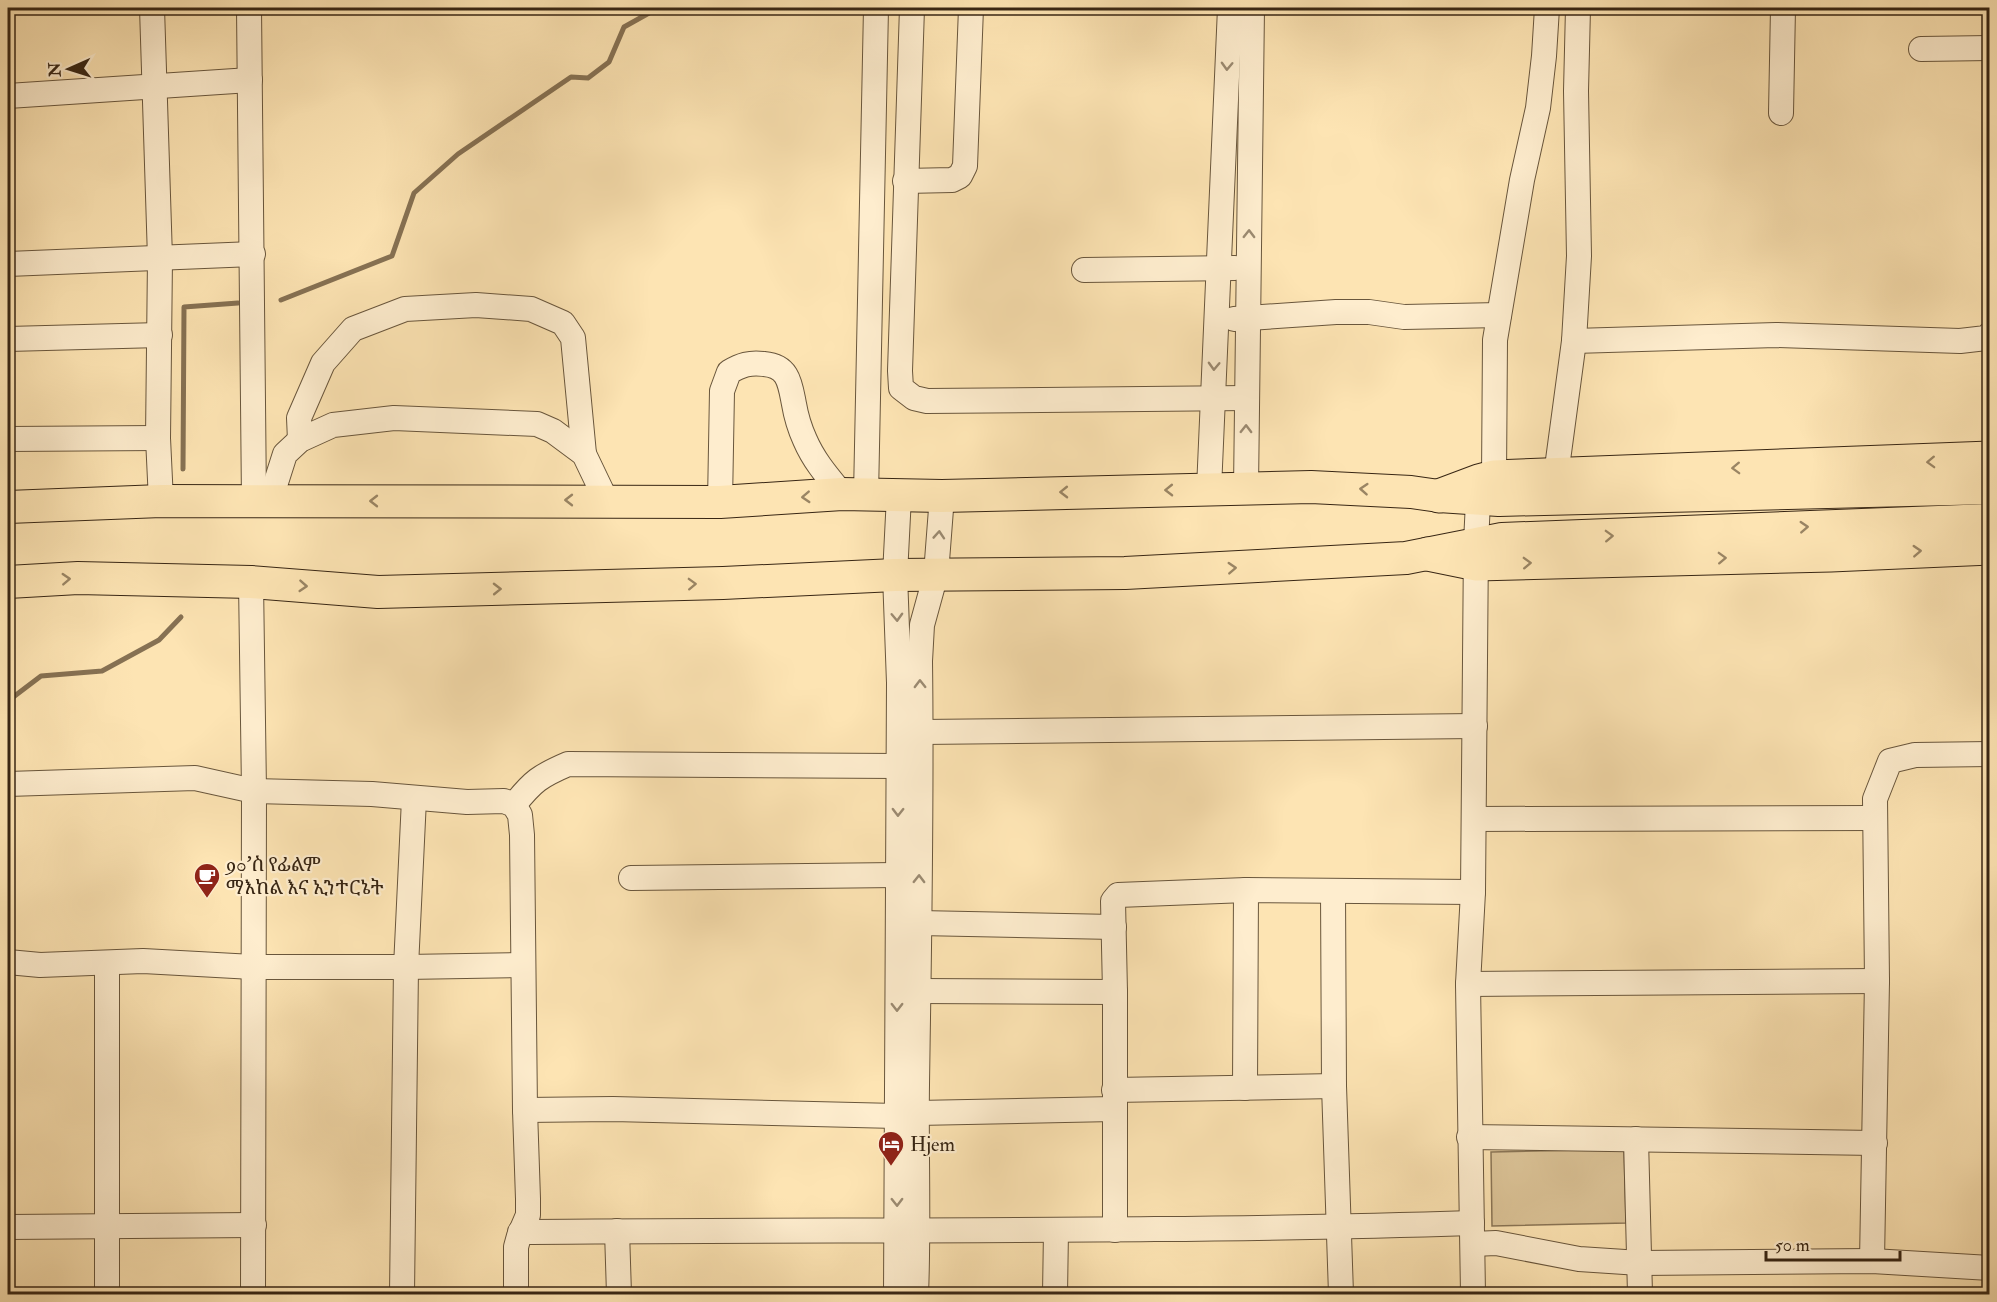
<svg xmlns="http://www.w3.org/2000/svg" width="1997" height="1302" font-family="'IM FELL Double Pica','Noto Serif Ethiopic',serif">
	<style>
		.green { fill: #dcc498; stroke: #8a7556; stroke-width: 1.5 }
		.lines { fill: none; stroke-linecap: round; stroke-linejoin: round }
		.stream { stroke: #867153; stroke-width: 5 }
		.minor-casing { stroke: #69563c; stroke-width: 26 }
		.major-casing { stroke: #382614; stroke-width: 34 }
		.highway-casing { stroke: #382614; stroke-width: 35 }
		.minor { stroke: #feedce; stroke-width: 24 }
		.major { stroke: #fde4b3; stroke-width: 32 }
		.highway { stroke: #fde4b3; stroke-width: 33 }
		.oneway { stroke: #9b8a71 }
		.oneway2 { stroke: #9a8564 }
		.labels { text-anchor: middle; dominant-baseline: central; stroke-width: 4.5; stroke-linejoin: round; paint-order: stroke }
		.poi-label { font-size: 20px; fill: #382614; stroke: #feedce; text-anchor: start }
	</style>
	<rect width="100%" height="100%" fill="#fde4b3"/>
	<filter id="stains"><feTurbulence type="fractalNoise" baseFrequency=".00333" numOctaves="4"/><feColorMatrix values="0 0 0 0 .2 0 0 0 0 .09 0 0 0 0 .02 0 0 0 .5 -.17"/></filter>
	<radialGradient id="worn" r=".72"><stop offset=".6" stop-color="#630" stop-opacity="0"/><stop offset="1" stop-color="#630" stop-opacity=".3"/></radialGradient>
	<path class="green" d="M1624,1149L1626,1223L1492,1226L1491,1152Z"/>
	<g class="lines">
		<g class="stream">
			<path d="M281,300L392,256L414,193L458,154L571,77L588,78L609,62L624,27L658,8"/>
			<path d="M183,469L184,307L238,303"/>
			<path d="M8,701L41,676L102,671L159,640L181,617"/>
		</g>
		<g class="minor-casing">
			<g id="minor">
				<path d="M152,8L160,258L158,438L161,501"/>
				<path d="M249,8L254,501"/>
				<path d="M912,8L900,371L901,388L914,398L927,401L1247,398"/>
				<path d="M1921,49L1990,48"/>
				<path d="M8,96L250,80"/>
				<path d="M1781,113L1783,8"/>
				<path d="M905,181L952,180L960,176L965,166L971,8"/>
				<path d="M8,264L253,254"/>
				<path d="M1084,270L1235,268"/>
				<path d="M1234,319L1336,312H1369L1404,317L1499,315"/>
				<path d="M8,339L160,335"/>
				<path d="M1574,341L1776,335L1960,341L1986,338L1990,334"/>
				<path d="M8,439L158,438"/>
				<path d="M300,440L299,418L323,363L353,329L405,309L476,305L531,309L563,323L573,338L584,454"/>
				<path d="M1556,475L1574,341L1579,256L1576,91L1578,8"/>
				<path d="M1494,477L1495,340L1522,180L1538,108L1544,56L1547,8"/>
				<path d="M1246,488L1252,8"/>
				<path d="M1209,489L1230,8"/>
				<path d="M866,495L876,8"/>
				<path d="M270,501L285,454L300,440L333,425L394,418L537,424L553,431L584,454L606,500"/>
				<path d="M720,502L722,391L729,372C741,365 750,362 764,364C789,366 790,384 794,404C796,416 800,429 805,440C814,461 828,477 842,494"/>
				<path d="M251,582L254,791L253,1294"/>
				<path d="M921,732L1475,726"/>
				<path d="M8,784L195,778L254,791L372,794L467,802L504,801L514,805L520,815L522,835L525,1110L528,1199V1215L519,1236L516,1247V1294"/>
				<path d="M514,805C533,781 540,776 568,764L899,766"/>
				<path d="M1474,819L1875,818"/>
				<path d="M631,878L897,875"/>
				<path d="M1333,891L1334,1086L1341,1294"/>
				<path d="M919,923L1114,927"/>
				<path d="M8,962L40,965L143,961L253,967H406L523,965"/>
				<path d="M1468,984L1877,981"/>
				<path d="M919,991L1115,992"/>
				<path d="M1245,1088L1246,890"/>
				<path d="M1114,1090L1334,1086"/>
				<path d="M525,1110L613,1109L896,1116"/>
				<path d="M917,1113L1114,1109"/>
				<path d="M1469,1137L1875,1143"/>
				<path d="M1636,1139L1640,1294"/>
				<path d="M8,1227L254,1225"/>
				<path d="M1115,1230V992L1113,901L1118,895L1246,890L1473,892"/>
				<path d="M617,1231L619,1294"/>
				<path d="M520,1232C838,1229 1155,1233 1472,1223"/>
				<path d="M1473,1244L1496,1243L1579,1259L1640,1263L1872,1261L1990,1268"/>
				<path d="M1872,1261L1877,981L1875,799L1890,761L1915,755L1990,754"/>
				<path d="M107,1294V963"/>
				<path d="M402,1294L406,967L414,799"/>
				<path d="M896,1294L899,683L895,575L899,496"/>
				<path d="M916,1294C919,1224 916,1155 917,1085C919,943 922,802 920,661L922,625L936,574L942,496"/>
				<path d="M1055,1294L1056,1231"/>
				<path d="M1473,1294L1468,984L1473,892L1476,543L1479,481"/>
			</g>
		</g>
		<g class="major-casing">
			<g id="major">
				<path d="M8,507L161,501L720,502L842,494L942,496L1311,487L1411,492L1439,496L1499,500L1990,488"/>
				<path d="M8,582L78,578L251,582L378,592L723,583L895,575L1125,573L1406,558L1502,539L1990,520"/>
			</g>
		</g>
		<g class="highway-casing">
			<g id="highway">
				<path d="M1439,496L1479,481L1494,477L1990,458"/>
				<path d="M1428,554L1477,564L1831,555L1990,548"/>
			</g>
		</g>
		<use href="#minor" class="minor"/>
		<use href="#major" class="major"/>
		<use href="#highway" class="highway"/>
	</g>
	<defs><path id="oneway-chevron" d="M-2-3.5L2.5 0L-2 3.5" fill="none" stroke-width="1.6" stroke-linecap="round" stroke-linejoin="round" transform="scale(1.5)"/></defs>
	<g class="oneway">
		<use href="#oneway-chevron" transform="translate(1227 66) rotate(92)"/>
		<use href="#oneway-chevron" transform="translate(1249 234) rotate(-89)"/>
		<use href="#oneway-chevron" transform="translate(1214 366) rotate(92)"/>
		<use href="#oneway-chevron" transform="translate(1246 429) rotate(-89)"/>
		<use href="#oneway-chevron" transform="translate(939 535) rotate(-86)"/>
		<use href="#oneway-chevron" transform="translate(897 617) rotate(88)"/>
		<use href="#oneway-chevron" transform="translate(920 684) rotate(-91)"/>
		<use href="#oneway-chevron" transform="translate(898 812) rotate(91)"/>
		<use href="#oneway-chevron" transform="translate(919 879) rotate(-89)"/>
		<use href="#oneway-chevron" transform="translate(897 1007) rotate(90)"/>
		<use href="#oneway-chevron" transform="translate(897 1202) rotate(89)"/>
	</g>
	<g class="oneway2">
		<use href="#oneway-chevron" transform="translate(1931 462) rotate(178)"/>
		<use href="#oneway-chevron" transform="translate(1736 468) rotate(178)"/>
		<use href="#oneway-chevron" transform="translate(1364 489) rotate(-176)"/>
		<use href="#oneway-chevron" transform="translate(1169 490) rotate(179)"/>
		<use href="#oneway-chevron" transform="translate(1064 492) rotate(179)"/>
		<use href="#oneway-chevron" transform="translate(806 497) rotate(177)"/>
		<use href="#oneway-chevron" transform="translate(569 500) rotate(180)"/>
		<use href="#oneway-chevron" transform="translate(374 501) rotate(180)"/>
		<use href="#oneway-chevron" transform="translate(1804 527) rotate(-3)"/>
		<use href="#oneway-chevron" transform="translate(1609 536) rotate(-2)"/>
		<use href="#oneway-chevron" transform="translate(1917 551) rotate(-3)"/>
		<use href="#oneway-chevron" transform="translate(1722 558) rotate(-2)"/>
		<use href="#oneway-chevron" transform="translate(1527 563) rotate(-2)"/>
		<use href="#oneway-chevron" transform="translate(1232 568) rotate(-3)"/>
		<use href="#oneway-chevron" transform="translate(66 579) rotate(-3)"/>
		<use href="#oneway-chevron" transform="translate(692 584) rotate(-2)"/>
		<use href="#oneway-chevron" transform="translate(303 586) rotate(4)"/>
		<use href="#oneway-chevron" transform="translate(497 589) rotate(-1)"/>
	</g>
	<defs>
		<g id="cafe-pin" transform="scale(1.35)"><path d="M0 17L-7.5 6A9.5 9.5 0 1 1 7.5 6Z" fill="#8f2418" stroke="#feedce"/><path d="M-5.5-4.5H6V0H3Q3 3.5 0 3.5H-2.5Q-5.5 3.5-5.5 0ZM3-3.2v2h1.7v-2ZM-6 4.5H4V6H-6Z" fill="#fff"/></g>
		<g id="hotel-pin" transform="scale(1.35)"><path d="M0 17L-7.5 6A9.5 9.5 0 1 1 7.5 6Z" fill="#8f2418" stroke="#feedce"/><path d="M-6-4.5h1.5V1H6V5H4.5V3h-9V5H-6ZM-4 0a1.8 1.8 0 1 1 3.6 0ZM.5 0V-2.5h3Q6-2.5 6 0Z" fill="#fff"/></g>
	</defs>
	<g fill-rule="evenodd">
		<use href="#cafe-pin" x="207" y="876"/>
		<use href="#hotel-pin" x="891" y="1144"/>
	</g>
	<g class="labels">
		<g class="poi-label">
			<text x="226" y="864">90'ስ የፊልም<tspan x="226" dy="23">ማእከል እና ኢንተርኔት</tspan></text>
			<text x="910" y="1144">Hjem</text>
		</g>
	</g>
	<rect width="1997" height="1302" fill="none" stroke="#fde4b3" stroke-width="30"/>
	<rect x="9" y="9" width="1979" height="1284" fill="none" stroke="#382614" stroke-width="3"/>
	<rect x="15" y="15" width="1967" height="1272" fill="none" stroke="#382614" stroke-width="1.5"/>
	<g transform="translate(69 69) rotate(267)" stroke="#feedce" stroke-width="4.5" paint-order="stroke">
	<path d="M0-4.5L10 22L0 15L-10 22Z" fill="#382614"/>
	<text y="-9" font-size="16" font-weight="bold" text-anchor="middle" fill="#382614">N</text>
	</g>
	<path d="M1766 1251v9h134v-9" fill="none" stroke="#382614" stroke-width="3"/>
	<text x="1775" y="1251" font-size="18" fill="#382614" stroke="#feedce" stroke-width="4.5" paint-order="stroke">50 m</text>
	<rect width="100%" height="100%" filter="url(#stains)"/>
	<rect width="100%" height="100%" fill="url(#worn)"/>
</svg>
